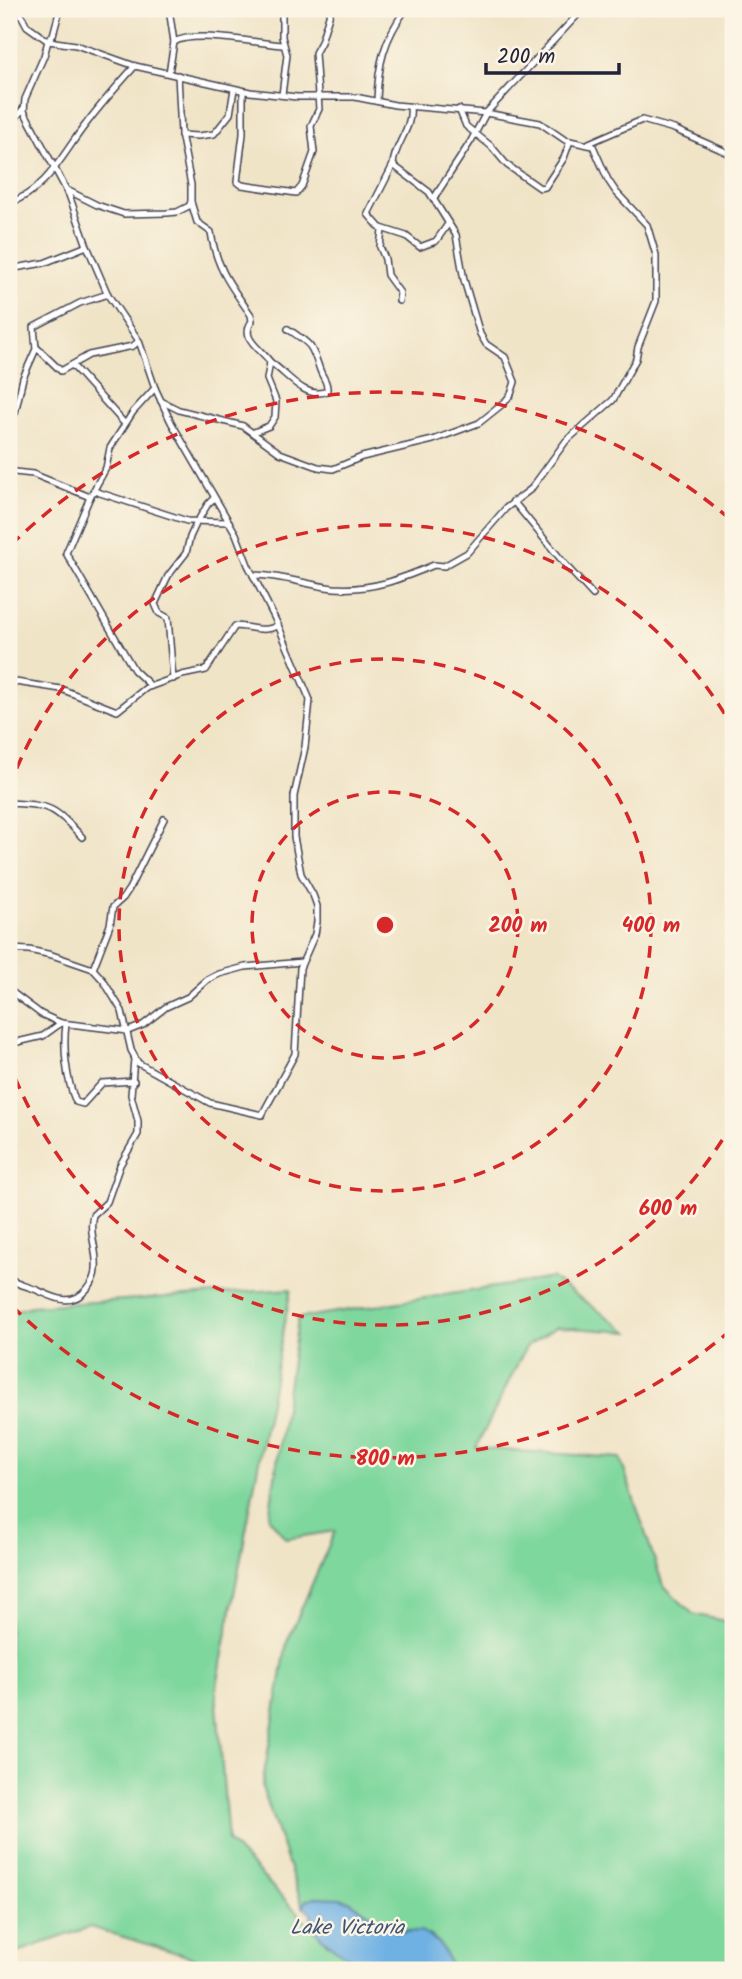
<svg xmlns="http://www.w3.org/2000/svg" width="742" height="1979" font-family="Kalam,sans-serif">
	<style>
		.green { fill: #7ed79d; stroke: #507c6c; stroke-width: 2 }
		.water { fill: #70b1e4; stroke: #496a90; stroke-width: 2 }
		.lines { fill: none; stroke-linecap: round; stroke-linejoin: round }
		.minor-casing { stroke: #413f50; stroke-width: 8 }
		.minor { stroke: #fff; stroke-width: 5 }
		.ring { fill: none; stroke: #d62828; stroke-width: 3.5; stroke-dasharray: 12 9 }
		.labels { text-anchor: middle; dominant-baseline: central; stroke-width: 5; stroke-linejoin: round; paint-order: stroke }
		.water-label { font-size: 21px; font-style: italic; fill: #3d5476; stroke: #fcf5e5 }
		.centre { fill: #d62828; stroke: #fcf5e5; stroke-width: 3.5 }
		.ring-label { font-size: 21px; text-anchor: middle; font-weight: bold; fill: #d62828; stroke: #fcf5e5; stroke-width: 5; stroke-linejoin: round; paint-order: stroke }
	</style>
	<rect width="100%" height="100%" fill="#fcf5e5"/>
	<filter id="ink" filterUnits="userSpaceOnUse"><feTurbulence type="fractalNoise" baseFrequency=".0143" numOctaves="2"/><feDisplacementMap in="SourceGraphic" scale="14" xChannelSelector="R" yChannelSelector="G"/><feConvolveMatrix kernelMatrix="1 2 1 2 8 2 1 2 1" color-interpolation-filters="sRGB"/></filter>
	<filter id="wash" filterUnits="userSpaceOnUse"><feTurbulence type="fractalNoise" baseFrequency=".00686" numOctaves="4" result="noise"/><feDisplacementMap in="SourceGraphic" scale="28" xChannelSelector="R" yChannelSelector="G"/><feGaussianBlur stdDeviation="1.57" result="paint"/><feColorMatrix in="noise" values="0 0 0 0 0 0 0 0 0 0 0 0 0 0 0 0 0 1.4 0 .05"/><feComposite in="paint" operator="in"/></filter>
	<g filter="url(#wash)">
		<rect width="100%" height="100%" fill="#f0e4c7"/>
		<g class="green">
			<path d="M552,1278L629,1332L556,1327L526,1347L476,1448L620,1458L663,1585L693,1614L733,1623V1970H461L451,1965L439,1943L431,1936L408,1930L396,1932L388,1929L381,1921L349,1901L306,1900L303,1907L262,1787L287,1642L335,1531L286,1539L269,1518L298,1318Z"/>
			<path d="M291,1289L216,1691L228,1841L327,1943L360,1962L379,1970H226L221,1966L90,1927L9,1955V1312L32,1306Z"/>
		</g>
		<path class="water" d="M315,1897L340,1898L349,1901L396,1932L421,1931L439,1943L451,1965L461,1970H392L386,1967L379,1970C356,1963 309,1940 311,1913L303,1907L306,1900Z"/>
	</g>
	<g filter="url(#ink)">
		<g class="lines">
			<g class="minor-casing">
				<g id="minor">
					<path d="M18,9L27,26L48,41L76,45L135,66L250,92L297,97H355L395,105L486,113L540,123L565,140L593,146L608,180L616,192L647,225L656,255V301L638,347L636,359L613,400L566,441L531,489L506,508L467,553L444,566L434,565C401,579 371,591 334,588C307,585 281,575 253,575"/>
					<path d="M282,9V37L287,55L282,95"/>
					<path d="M174,42C194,30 257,43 283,45"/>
					<path d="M169,73L174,42L169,9"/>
					<path d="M243,91V134L237,182L242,185L296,193L302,186L314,152L311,126L319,109L315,53L321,42L331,9"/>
					<path d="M377,101C378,64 384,39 406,9"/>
					<path d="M459,109L466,126L491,146L507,165L540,188L545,187L564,158L570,141"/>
					<path d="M9,125L24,108"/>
					<path d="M181,135L198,136L214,134L230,114L234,89"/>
					<path d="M589,143L642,120L674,129L733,155"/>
					<path d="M393,165L368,214L382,230L380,247L385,259L387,275L400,293L399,301"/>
					<path d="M67,190L97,205L124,214L167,213L177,212L189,206L191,202V185L181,133L178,75"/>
					<path d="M434,198L471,141L486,113L583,9"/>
					<path d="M191,202L197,222L211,232C216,268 231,286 251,315L252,321C239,339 262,349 270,362L267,379L276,401L275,417L269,426L254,432"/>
					<path d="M9,203C47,191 63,153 86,124C101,104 118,85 135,66"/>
					<path d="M381,228L406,236L420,247L436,241L448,224"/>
					<path d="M9,239L13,202"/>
					<path d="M9,269L44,263L87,246"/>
					<path d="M729,271L733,280"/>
					<path d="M36,347L61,371L89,355L133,346L139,341"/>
					<path d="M270,362C286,372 305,401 327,391C328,381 323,379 320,370C311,343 311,345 288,329"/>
					<path d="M73,366L125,424"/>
					<path d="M161,401L179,410L243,426L280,453L318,467L333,469L362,457L433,440L479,423L504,403L511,394L515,382L505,357L486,344L480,334L464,280L456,235L429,192L393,165C394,144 413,129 410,107"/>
					<path d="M9,426L15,413L23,378L36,349L34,327L80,303L108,294"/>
					<path d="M9,466L14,472L33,474L90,497"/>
					<path d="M94,491L187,521L229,522"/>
					<path d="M513,501L569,569L593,595"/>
					<path d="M173,679L168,618L159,613L155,604L168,576L186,553L190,537L197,522L208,504L214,498"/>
					<path d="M9,681L61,689L117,711L146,688L182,675L206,670L235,626C249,626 265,634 278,625"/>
					<path d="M151,686L134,670L66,553L90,497L106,468L110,448L133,412L155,388"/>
					<path d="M9,803C51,806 52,805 82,837"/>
					<path d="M9,949L29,950L52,955L93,969L103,980L122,1011L131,1050L138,1063L210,1103L262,1115L295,1054L300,968L315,934L317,922V906L313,895L301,874L294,837V796L305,747L310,700L278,625L248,565L236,534L171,422L155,388L139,341L108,295L87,246L69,195L24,111L25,99L44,56L48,41L53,35L60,9"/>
					<path d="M93,969L110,925L113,907L123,898L129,889L164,819"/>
					<path d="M9,990L41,1014L61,1023L128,1031L143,1025L166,1007L188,997L207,980L219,974L245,967L302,962"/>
					<path d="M66,1024C63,1047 66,1080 76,1102L83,1104L102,1083L134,1081"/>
					<path d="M9,1044L43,1036L61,1023"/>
					<path d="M9,1279C19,1285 28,1286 39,1291C57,1299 72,1307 87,1289C92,1283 96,1277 96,1269C98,1251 88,1232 93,1215L107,1202L120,1165L138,1134V1121L131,1095L134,1059"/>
				</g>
			</g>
			<use href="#minor" class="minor"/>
		</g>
	</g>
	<g class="ring">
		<circle cx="385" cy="925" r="133"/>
		<circle cx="385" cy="925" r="266"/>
		<path d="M733 1122A400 400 0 0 1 9 1062M9 788A400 400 0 0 1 733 728"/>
		<path d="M731 1330A533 533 0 0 1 11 1305M11 545A533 533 0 0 1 731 520"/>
	</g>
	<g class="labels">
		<g class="water-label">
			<text x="347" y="1928">Lake Victoria</text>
		</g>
	</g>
	<circle cx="385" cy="925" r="10" class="centre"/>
	<g class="ring-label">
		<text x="518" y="932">200 m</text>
		<text x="651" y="932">400 m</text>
		<text x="668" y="1215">600 m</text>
		<text x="385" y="1465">800 m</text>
	</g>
	<rect width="742" height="1979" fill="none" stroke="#fcf5e5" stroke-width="35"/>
	<path d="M486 63v10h133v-10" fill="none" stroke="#22223b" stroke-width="3.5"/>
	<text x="497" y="63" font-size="21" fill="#22223b" stroke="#fcf5e5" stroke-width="5" paint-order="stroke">200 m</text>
</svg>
